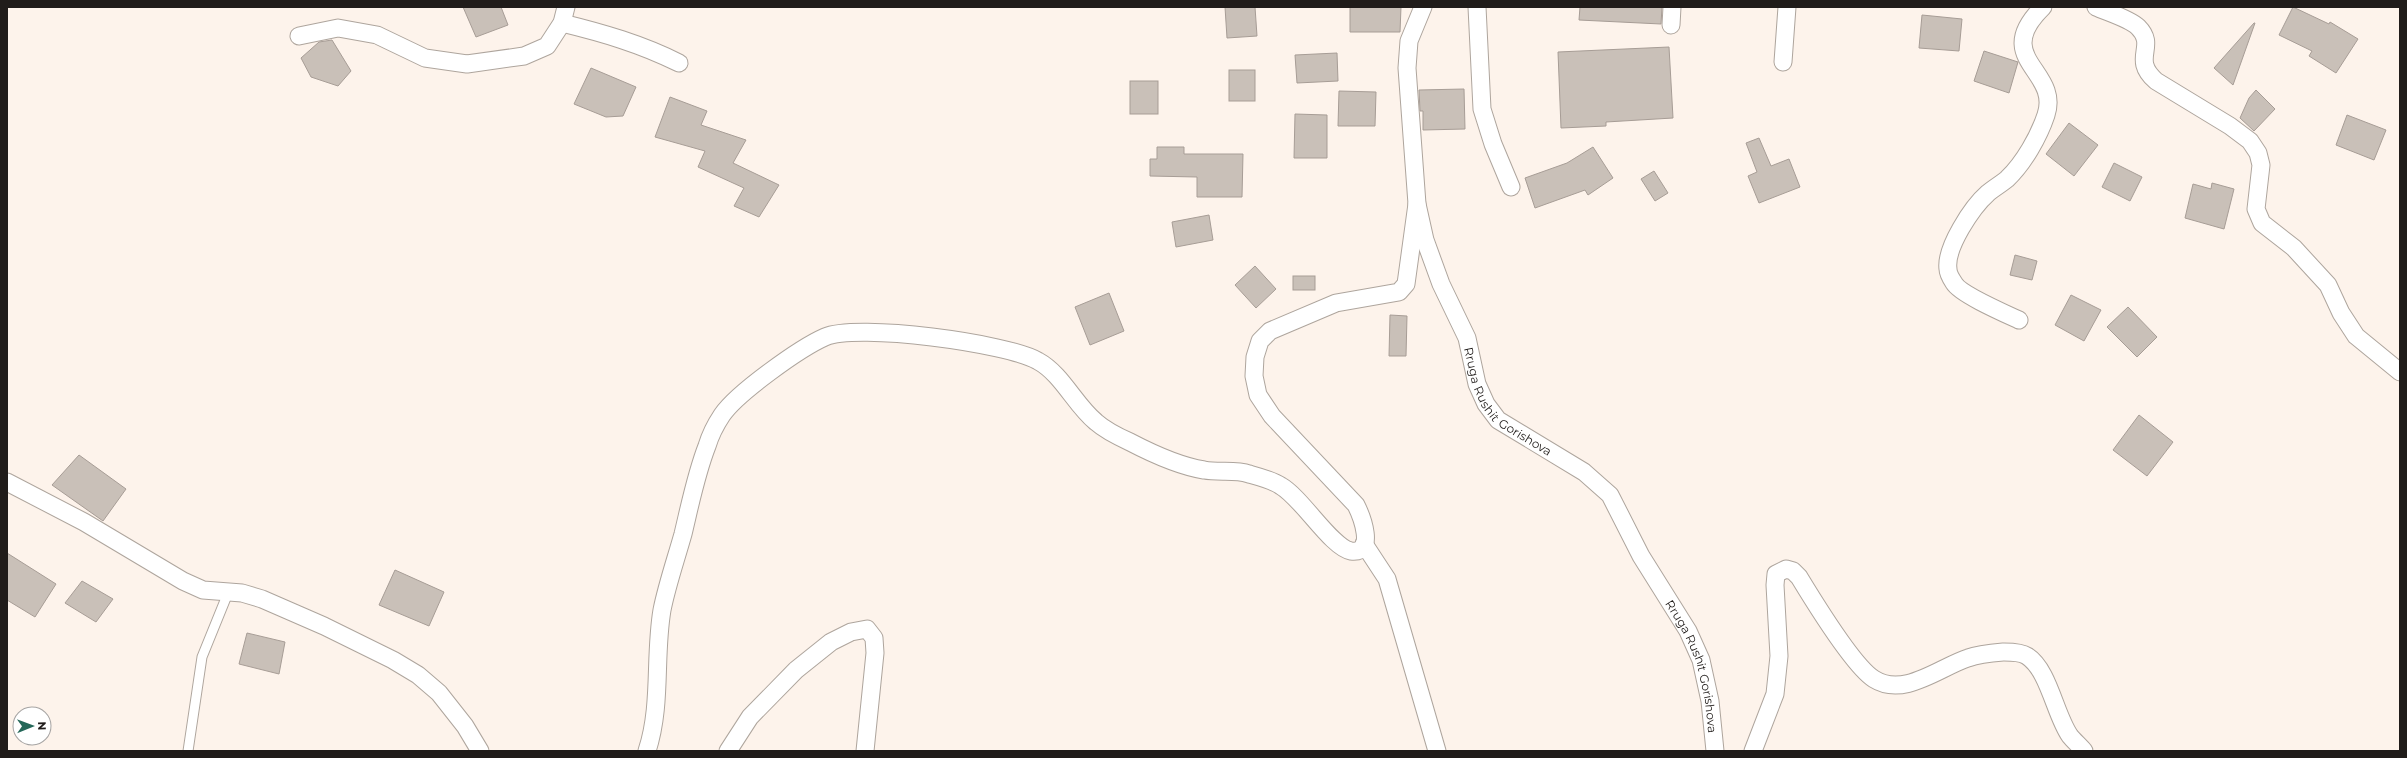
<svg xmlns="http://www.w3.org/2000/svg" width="2407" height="758" font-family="Montserrat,sans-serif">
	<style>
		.building { fill: #c9c0b8; stroke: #a79d96 }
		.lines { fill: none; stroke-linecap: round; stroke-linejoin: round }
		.lane-casing { stroke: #aea59d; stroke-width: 11 }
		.street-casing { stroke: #aea59d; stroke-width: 19 }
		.lane { stroke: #fff; stroke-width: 9 }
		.street { stroke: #fff; stroke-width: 17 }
		.labels { text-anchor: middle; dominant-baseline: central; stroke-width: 4; stroke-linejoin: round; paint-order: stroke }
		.street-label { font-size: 12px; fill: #201c1a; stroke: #fff }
	</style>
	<rect width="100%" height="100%" fill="#fdf3eb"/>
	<g class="building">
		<path d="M463,7H501L508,25L476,37Z"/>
		<path d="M1225,7H1255L1257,36L1227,38Z"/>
		<path d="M1350,7H1401L1400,32H1350Z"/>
		<path d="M1580,7H1662L1661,24L1579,20Z"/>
		<path d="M2293,7L2329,24L2330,22L2358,39L2336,73L2309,56L2312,51L2279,35Z"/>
		<path d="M1922,15L1962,19L1959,51L1919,48Z"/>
		<path d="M2254,23H2255L2233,85L2214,68Z"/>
		<path d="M332,40L351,71L338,86L311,77L301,58L319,42Z"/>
		<path d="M1669,47L1673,118L1606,122V126L1561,128L1558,52Z"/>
		<path d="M1984,51L2018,62L2009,93L1974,81Z"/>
		<path d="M1337,53L1338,81L1297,83L1295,55Z"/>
		<path d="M591,68L636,87L623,116L606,117L574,104Z"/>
		<rect x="1229" y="70" width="26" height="31"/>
		<rect x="1130" y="81" width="28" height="33"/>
		<path d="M1464,89L1465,129L1423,130V111H1420L1419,90Z"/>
		<path d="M2256,90L2275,109L2254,131L2240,118L2249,98Z"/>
		<path d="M1339,91L1376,92L1375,126H1338Z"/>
		<path d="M670,97L707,111L701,125L746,140L733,163L779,185L759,217L734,206L744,188L698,167L705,151L655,137Z"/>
		<path d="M1295,114L1327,115V158H1294Z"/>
		<path d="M2347,115L2386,130L2374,160L2336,145Z"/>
		<path d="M2069,123L2098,145L2074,176L2046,154Z"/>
		<path d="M1759,138L1771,166L1789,159L1800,187L1759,203L1748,176L1757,172L1746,143Z"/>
		<path d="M1157,147H1184V154H1243L1242,197H1197V177L1150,176V159H1157Z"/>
		<path d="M1593,147L1613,178L1588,195L1585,190L1535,208L1525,178L1567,163Z"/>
		<path d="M2114,163L2142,177L2130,201L2102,187Z"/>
		<path d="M1654,171L1668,193L1655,201L1641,179Z"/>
		<path d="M2212,183L2234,189L2224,229L2185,218L2193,184L2211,189Z"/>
		<path d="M1209,215L1213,240L1176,247L1172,222Z"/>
		<path d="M2015,255L2037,261L2032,280L2010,275Z"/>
		<path d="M1255,266L1276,289L1256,308L1235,285Z"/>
		<rect x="1293" y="276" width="22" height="14"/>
		<path d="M1109,293L1124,331L1090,345L1075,307Z"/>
		<path d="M2071,295L2101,310L2084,341L2055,325Z"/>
		<path d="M2128,307L2157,337L2137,357L2107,327Z"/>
		<path d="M1390,315L1407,316L1406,356H1389Z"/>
		<path d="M2139,415L2173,442L2147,476L2113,450Z"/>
		<path d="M79,455L126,489L103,521L52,485Z"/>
		<path d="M7,553L56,584L35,617L7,600Z"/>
		<path d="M395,570L444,592L429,626L379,605Z"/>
		<path d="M82,581L113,599L96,622L65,603Z"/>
		<path d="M247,633L285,642L279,674L239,664Z"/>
	</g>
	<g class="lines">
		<g class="lane-casing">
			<path id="lane" d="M188,751L202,657L228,593"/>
		</g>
		<g class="street-casing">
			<g id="street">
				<path id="s1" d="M1423,7L1409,41L1407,68L1417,204L1425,240L1441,284L1467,338L1477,384L1486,404L1498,420L1584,472L1610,495L1641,556L1688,631L1701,660L1710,701L1715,751"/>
				<path d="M1477,7L1482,109L1493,144L1511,187"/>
				<path d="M2096,7C2107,12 2130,19 2138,27C2158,47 2130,58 2156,81L2230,126L2250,141L2258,153L2261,165L2256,209L2262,223L2294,248L2328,285L2341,313L2356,336L2400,372"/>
				<path d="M562,23C603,33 641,44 679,63"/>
				<path d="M1671,25L1672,7"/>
				<path d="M299,36L338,28L377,35L425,58L467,64L524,56L547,46L562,23L566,7"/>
				<path d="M1783,62L1787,7"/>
				<path d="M2019,320C2006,314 1960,294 1954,283C1952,280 1948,273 1948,269C1945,248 1972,207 1988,193C1994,188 2001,184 2007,179C2024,163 2039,136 2046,115C2061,70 1990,59 2043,7"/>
				<path d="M7,482L84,522L183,581L203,590L242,593L262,599L324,626L393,660L418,675L439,693L465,726L480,751"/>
				<path d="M1364,544L1387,579L1437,751"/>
				<path d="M647,751C662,705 654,657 662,610C667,585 676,559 683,534C690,505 696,474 707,446C710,436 716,424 722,415C737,393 800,348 825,337C857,323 1007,343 1038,361C1062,374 1075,405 1096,422C1105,430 1119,437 1130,442C1153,454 1179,466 1204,470C1219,473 1235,469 1249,474C1260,477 1272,480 1281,486C1302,498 1332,548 1351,551C1377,554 1361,515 1356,505L1272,416L1258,395L1254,376L1255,357L1260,341L1270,331L1336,303L1399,292L1406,284L1417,204"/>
				<path d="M728,751L750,717L796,670L831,642L851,632L867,629L874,638L875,653L865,751"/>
				<path d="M1753,751L1775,694L1779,656L1775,585L1776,574L1786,569L1793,571L1799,577C1813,600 1853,666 1874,679C1904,698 1940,667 1968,658C1979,654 1992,653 2004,652C2011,652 2021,652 2027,656C2049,670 2055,715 2070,736C2074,741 2080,746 2084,751"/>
			</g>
		</g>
		<use href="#lane" class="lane"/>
		<use href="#street" class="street"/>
	</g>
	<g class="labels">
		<g class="street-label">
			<text stroke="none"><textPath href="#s1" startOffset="424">Rruga Rushit Gorishova</textPath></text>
			<text stroke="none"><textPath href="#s1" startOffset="760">Rruga Rushit Gorishova</textPath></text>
		</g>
	</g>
	<rect width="2407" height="758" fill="none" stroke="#201c1a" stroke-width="16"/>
	<g transform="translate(32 726) rotate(89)"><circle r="19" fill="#ffffff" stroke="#a6a4a3"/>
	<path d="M0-3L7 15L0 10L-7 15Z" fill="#246758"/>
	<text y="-6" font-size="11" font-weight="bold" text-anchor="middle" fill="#201c1a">N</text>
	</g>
</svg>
